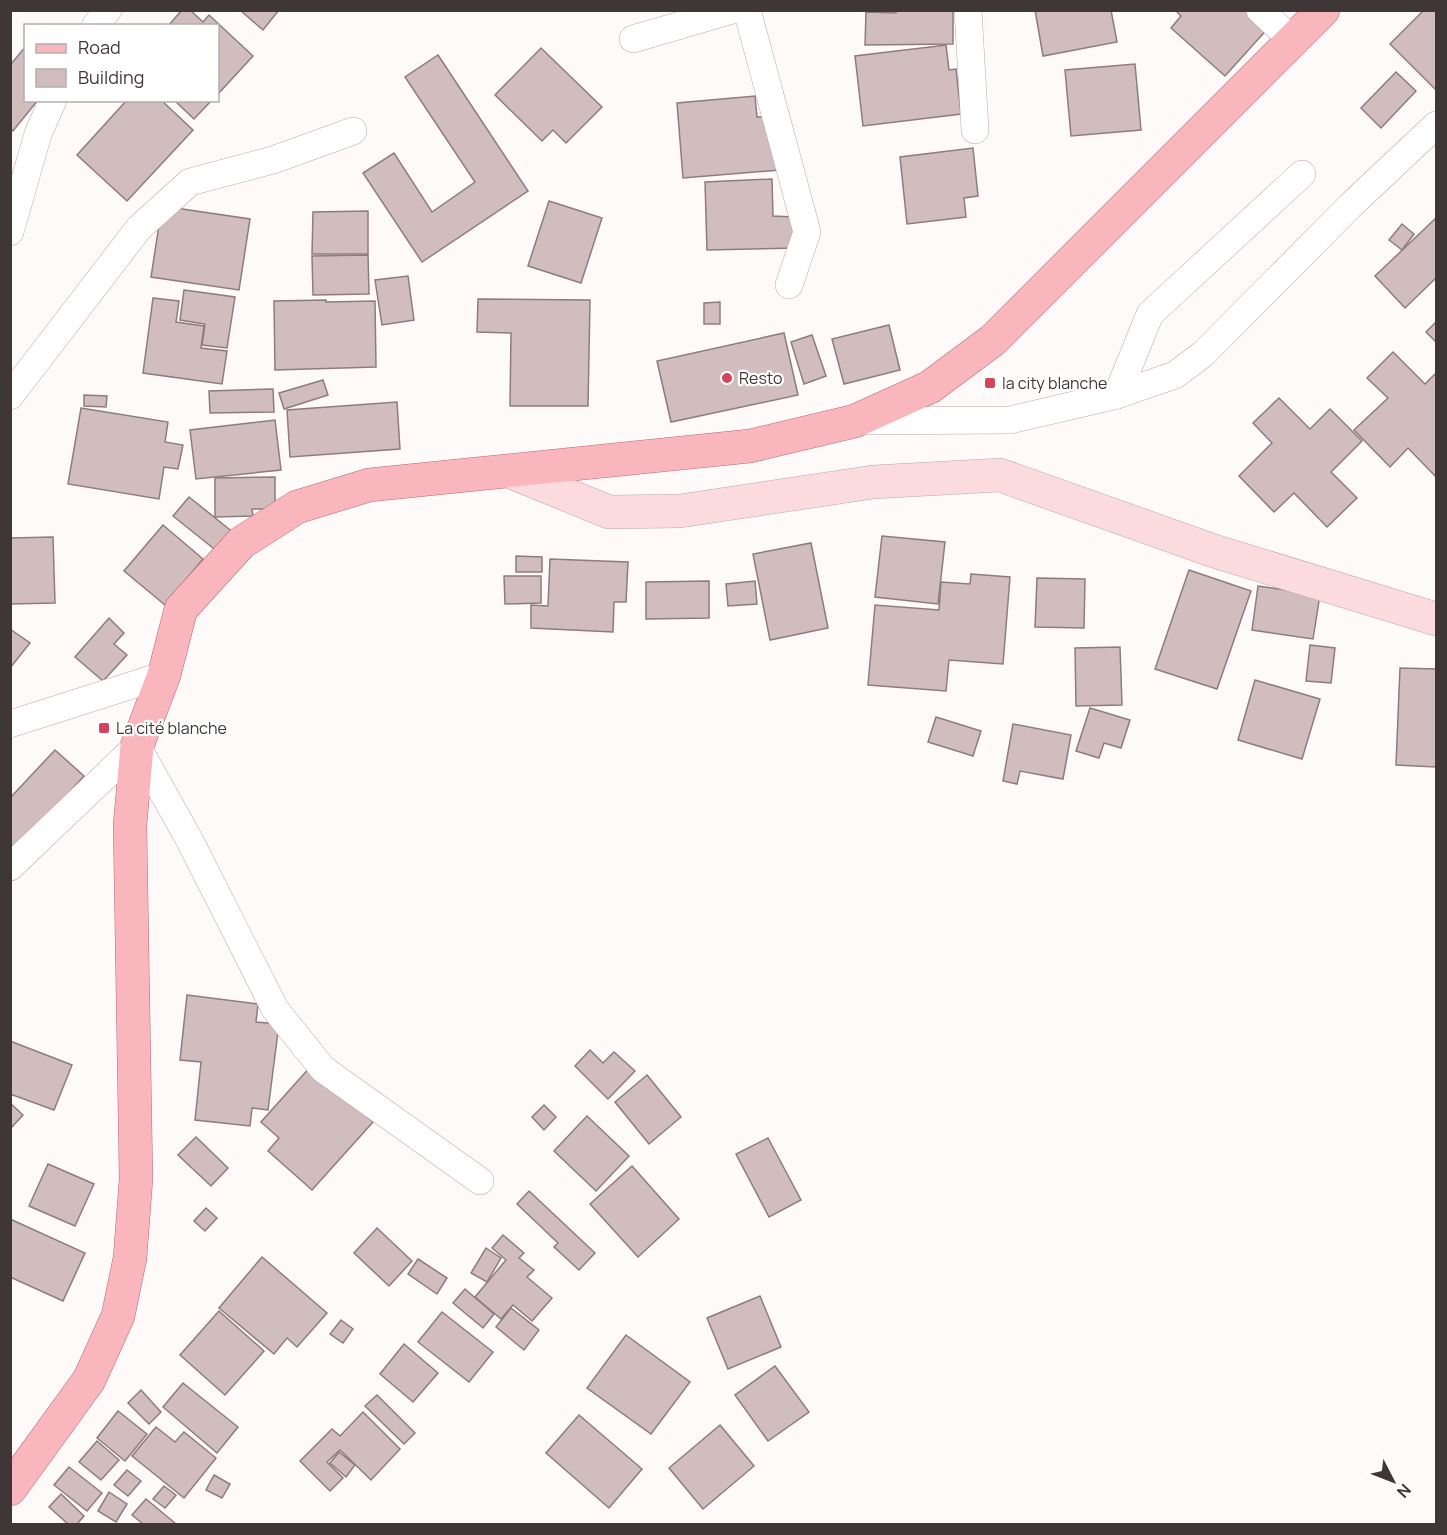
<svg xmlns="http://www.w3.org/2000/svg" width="1447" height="1535" font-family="Manrope,sans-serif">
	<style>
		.building { fill: #d1bdbe; stroke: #8e7c7c; stroke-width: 1.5 }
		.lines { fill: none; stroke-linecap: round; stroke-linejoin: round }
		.street-casing { stroke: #bba8a9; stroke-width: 28 }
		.secondary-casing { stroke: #bba8a9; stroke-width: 34 }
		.primary-casing { stroke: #b66a72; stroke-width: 34 }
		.street { stroke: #fff; stroke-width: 27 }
		.secondary { stroke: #fcdbde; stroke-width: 33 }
		.primary { stroke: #fab6bd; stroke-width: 33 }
		.poi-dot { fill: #d4445c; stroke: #fff; stroke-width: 2 }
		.labels { text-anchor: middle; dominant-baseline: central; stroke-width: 4.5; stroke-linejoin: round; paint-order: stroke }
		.poi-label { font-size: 16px; fill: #3f3737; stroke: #fff; text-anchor: start }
	</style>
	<rect width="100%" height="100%" fill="#fffafa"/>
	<g class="building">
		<path d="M182,10H190L203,22L209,15L253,56L218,94V26H168Z"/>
		<path d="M240,10H279L263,30Z"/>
		<path d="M896,10H953V44L865,45L866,12L896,13Z"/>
		<path d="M1035,10H1111L1117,42L1043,56Z"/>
		<path d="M1175,10H1253L1270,26L1225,76L1171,28L1181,16Z"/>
		<path d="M1424,10H1436V90L1390,44Z"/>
		<path d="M946,45L949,70L956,69L961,114L863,126L855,56Z"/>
		<path d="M26,46V100H38L13,131L10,128V61L12,63Z"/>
		<path d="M541,48L602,107L566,143L553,130L542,141L495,95Z"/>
		<path d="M438,55L528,191L422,262L363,173L394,153L432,212L475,182L405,77Z"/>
		<path d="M1135,64L1141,130L1071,136L1065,70Z"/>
		<path d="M1396,72L1416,91L1381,128L1361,108Z"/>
		<path d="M755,96L757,117L776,116L780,170L683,178L677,103Z"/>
		<path d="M127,100H161L193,130L127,201L77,155Z"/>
		<path d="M174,100H212L194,119Z"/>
		<path d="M973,148L978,196L964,198L966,217L907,224L900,157Z"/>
		<path d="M772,179L773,216L794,217L795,248L707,250L705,182Z"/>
		<path d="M549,201L602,218L581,283L528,266Z"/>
		<path d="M162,206L250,219L239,290L151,277Z"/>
		<path d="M368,211V254H312L313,212Z"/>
		<path d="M1436,218V278L1405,308L1375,276Z"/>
		<path d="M1402,224L1414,234L1402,250L1389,240Z"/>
		<path d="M368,255L369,294L313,295L312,256Z"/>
		<path d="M408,276L414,320L382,325L375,280Z"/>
		<path d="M184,290L235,297L227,348L202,345L205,324L180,320Z"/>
		<path d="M153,298L179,301L176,322L204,326L201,348L227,351L222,384L143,373Z"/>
		<path d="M478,299L590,300L588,406H510L511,333L477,332Z"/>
		<path d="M326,300V302L375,301L376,367L275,370L274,301Z"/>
		<path d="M720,302V324H704V303Z"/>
		<path d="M1436,322V342L1426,332Z"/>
		<path d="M889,325L900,370L844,384L832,339Z"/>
		<path d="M784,333L798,395L671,422L657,361Z"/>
		<path d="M812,335L826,376L804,384L791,342Z"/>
		<path d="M1393,352L1425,384L1436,373V477L1408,448L1390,467L1354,430L1388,398L1367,378Z"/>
		<path d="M323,380L328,395L284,409L279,393Z"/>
		<path d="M273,389L274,412L210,413L209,391Z"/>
		<path d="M84,395L107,396L106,407L84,406Z"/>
		<path d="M1279,398L1310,429L1330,409L1362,441L1331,472L1357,498L1327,527L1294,493L1274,512L1239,476L1272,443L1253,423Z"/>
		<path d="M397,402L400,449L290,457L287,410Z"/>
		<path d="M81,408L168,422L165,442L183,445L178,469L164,467L159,499L68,484Z"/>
		<path d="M275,420L281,470L196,479L190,430Z"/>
		<path d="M275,477V509H252L253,516L215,517V478Z"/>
		<path d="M189,497L234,533L218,552L173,516Z"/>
		<path d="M163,525L203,559L165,605L124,571Z"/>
		<path d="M882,536L945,542L938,604L875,597Z"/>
		<path d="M53,537L55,603L10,604V538Z"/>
		<path d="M811,543L828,628L770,640L753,554Z"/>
		<path d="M516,556L542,557V572H516Z"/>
		<path d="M550,559L628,562L626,602H614L613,632L531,628V605L548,606Z"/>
		<path d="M1189,570L1251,591L1217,689L1155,669Z"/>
		<path d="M971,574L1010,577L1003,664L949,660L946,691L868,685L875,605L939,610L941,582L970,584Z"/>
		<path d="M504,576H541V603L505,604Z"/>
		<path d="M1037,578L1085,579L1084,628L1035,627Z"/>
		<path d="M709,581V618L646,619V582Z"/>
		<path d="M755,581L757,604L728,606L726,584Z"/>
		<path d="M1258,586L1320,595L1313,639L1252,630Z"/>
		<path d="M109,618L124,633L114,644L127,655L103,681L75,657Z"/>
		<path d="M10,629L30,643L10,668Z"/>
		<path d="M1310,645L1335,648L1331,683L1306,681Z"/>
		<path d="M1120,647L1122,705L1076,706L1075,648Z"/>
		<path d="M1400,668L1436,669V767L1396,765Z"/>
		<path d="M1255,680L1320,699L1302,759L1238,740Z"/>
		<path d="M1090,708L1130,720L1121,748L1104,743L1099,758L1076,751Z"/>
		<path d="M936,717L981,731L973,756L928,742Z"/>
		<path d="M1013,724L1071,735L1063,779L1020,771L1017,784L1003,781Z"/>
		<path d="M55,750L84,776L11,857L10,798Z"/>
		<path d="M187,995L258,1004L256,1022L279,1024L268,1110L252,1108L250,1126L195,1120L201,1062L180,1060Z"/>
		<path d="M10,1041L72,1065L54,1110L10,1094Z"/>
		<path d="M590,1050L603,1063L614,1052L635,1071L608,1099L575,1066Z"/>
		<path d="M311,1066L373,1122L312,1190L268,1151L279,1138L261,1122Z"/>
		<path d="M647,1075L681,1117L649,1144L615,1102Z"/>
		<path d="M10,1103L23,1115L10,1129Z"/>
		<path d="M544,1105L556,1117L544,1130L532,1117Z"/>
		<path d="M587,1116L629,1156L596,1191L554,1151Z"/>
		<path d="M196,1137L228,1168L211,1186L178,1155Z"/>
		<path d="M768,1138L801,1200L769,1217L736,1154Z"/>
		<path d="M48,1164L94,1184L75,1226L29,1206Z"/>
		<path d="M632,1166L679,1219L638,1257L590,1204Z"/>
		<path d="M529,1191L595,1253L579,1270L554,1247L558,1243L517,1204Z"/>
		<path d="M206,1208L217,1218L205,1231L194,1221Z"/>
		<path d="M10,1219L85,1253L63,1301L10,1277Z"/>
		<path d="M377,1228L412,1261L389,1286L354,1253Z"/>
		<path d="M503,1235L524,1253L519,1258L534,1270L527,1277L552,1298L532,1321L513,1305L501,1319L475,1297L506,1260L492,1248Z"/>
		<path d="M486,1248L501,1258L487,1282L471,1273Z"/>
		<path d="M262,1257L327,1313L297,1347L287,1338L274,1354L219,1308Z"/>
		<path d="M418,1259L447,1278L437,1294L408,1274Z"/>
		<path d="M465,1289L494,1314L483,1328L453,1303Z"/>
		<path d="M760,1296L781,1347L728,1369L707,1318Z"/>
		<path d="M511,1308L539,1330L524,1350L496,1327Z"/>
		<path d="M219,1311L264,1351L225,1395L180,1355Z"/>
		<path d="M442,1312L493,1352L469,1382L418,1342Z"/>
		<path d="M341,1320L353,1329L343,1343L330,1334Z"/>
		<path d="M626,1335L690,1382L651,1434L587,1388Z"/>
		<path d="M404,1344L438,1373L413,1402L380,1374Z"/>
		<path d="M775,1366L809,1412L768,1441L735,1395Z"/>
		<path d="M183,1383L238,1427L217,1453L163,1407Z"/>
		<path d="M141,1390L161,1412L149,1424L128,1403Z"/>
		<path d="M377,1395L415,1433L404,1444L365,1406Z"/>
		<path d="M118,1411L147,1434L125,1461L97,1438Z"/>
		<path d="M363,1412L400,1449L371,1480L340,1450L327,1462L343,1478L330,1491L300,1461L332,1429L340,1436Z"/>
		<path d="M579,1415L642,1469L609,1508L546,1453Z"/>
		<path d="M720,1425L754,1466L703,1509L669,1468Z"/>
		<path d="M156,1427L175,1442L184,1432L216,1458L184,1498L132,1456Z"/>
		<path d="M97,1441L119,1460L101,1480L79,1462Z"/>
		<path d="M339,1452L355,1465L346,1477L330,1463Z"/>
		<path d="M69,1467L102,1493L87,1511L54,1485Z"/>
		<path d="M127,1470L141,1481L128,1496L114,1485Z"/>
		<path d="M214,1475L230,1484L222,1498L206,1490Z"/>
		<path d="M164,1486L176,1495L165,1508L153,1499Z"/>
		<path d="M109,1492L127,1504L116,1522L98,1511Z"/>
		<path d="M61,1494L84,1516L77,1524H68L49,1507Z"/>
		<path d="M146,1499L176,1524H143L132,1515Z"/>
	</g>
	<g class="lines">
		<g class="street-casing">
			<g id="street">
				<path d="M747,10L807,232L789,285"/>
				<path d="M968,10L975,130"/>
				<path d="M1260,10L1293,41"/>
				<path d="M95,26L108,10"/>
				<path d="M633,39L732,10"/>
				<path d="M10,232L38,134L53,100"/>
				<path d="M1117,395L1150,314L1302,174"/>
				<path d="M10,396L139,228L190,182L273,160L353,131"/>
				<path d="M858,421L1010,420L1117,395L1175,375L1203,354L1350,206L1436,125"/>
				<path d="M10,724L164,675"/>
				<path d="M10,867L137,746L190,841L275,1009L323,1069L480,1181"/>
			</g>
		</g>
		<g class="secondary-casing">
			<path id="secondary" d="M511,472L609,512L680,511L873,482L1000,475L1214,551L1436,619"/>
		</g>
		<g class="primary-casing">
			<path id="primary" d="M10,1489L89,1380L118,1316L130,1258L136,1179L130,825L137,746L164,675L181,609L241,543L297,507L369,485L750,446L855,421L930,387L993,340L1323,10"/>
		</g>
		<use href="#street" class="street"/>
		<use href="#secondary" class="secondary"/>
		<use href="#primary" class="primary"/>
	</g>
	<g class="poi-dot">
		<circle cx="727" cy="378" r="6"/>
		<rect x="984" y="377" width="12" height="12" rx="3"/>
		<rect x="98" y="722" width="12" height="12" rx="3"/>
	</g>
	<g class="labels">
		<g class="poi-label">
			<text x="739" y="378">Resto</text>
			<text x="1002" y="383">la city blanche</text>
			<text x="116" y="728">La cité blanche</text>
		</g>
	</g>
	<rect width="1447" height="1535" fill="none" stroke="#3f3737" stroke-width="24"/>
	<rect x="24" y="24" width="195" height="78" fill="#ffffff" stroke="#b2afaf" stroke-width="1.5"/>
	<rect x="36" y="44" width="30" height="9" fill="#fab6bd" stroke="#b2afaf" stroke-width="1.5"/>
	<text x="78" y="54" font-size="18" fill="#3f3737">Road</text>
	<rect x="36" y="69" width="30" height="18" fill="#d1bdbe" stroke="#b2afaf" stroke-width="1.5"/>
	<text x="78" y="84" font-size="18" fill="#3f3737">Building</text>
	<g transform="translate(1393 1481) rotate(132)" stroke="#ffffff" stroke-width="4.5" paint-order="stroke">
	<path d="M0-4.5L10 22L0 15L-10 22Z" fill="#3f3737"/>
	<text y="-9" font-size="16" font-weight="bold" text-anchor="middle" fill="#3f3737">N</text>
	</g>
</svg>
